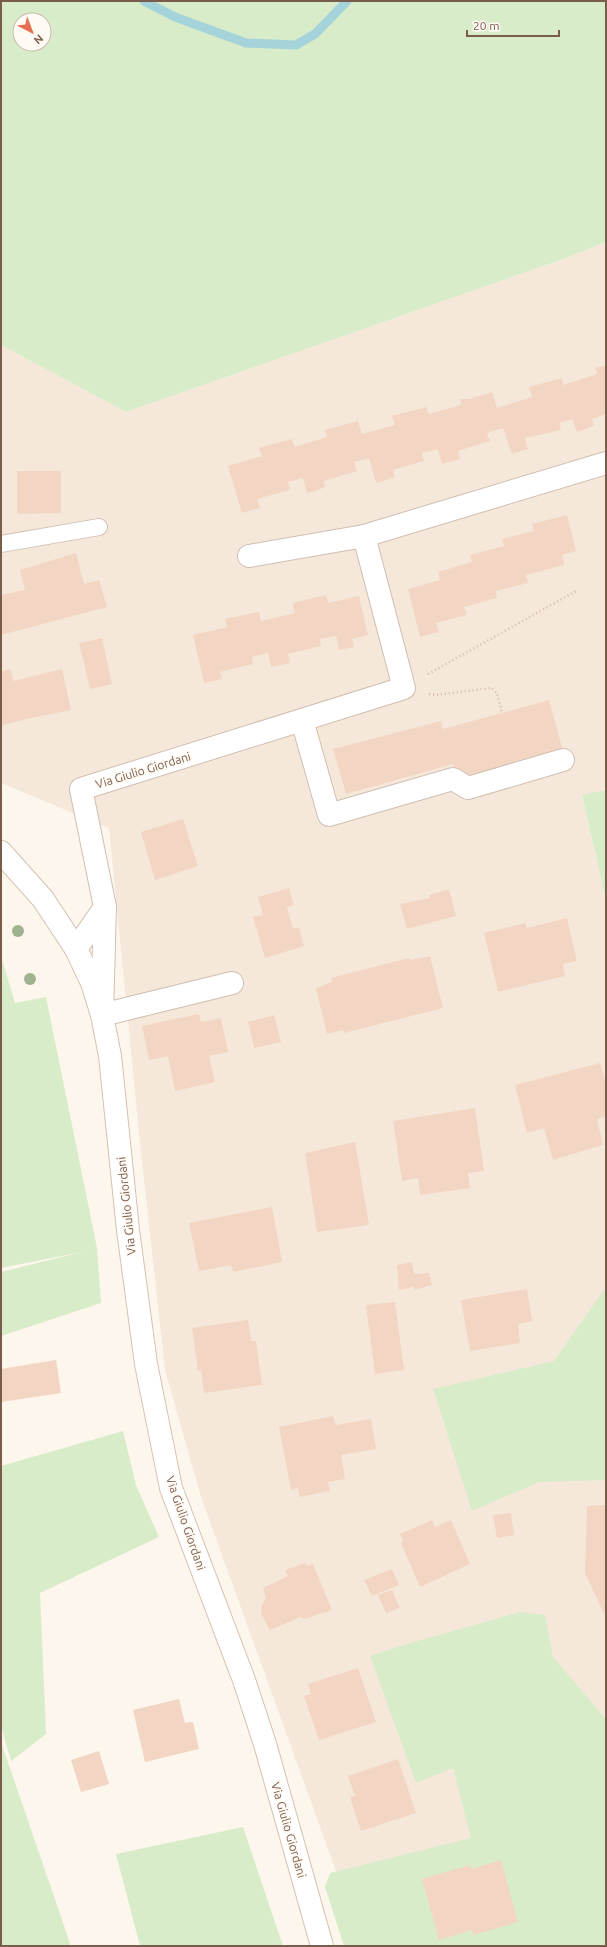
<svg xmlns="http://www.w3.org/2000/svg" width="607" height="1947" font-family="Ubuntu,sans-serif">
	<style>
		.residential { fill: #f5e8da }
		.green { fill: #d8ecc9; fill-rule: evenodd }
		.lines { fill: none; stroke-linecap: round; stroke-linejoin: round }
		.stream { stroke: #a5d3da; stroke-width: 9 }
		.building { fill: #f3d5c3 }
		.lane-casing { stroke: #d1beb0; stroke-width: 18 }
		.street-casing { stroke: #d1beb0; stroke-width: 24 }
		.secondary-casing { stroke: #d6c0b0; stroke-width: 24 }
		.path { stroke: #d9b8a5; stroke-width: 2.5; stroke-dasharray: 1 3; stroke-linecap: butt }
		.lane { stroke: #fff; stroke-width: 16 }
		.street { stroke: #fff; stroke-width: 22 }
		.secondary { stroke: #fff; stroke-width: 22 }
		.tree { fill: #a0b28e }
		.labels { text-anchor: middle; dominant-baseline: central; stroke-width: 3.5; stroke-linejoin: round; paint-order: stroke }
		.street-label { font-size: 12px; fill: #7a5c4d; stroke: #fffaf3 }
	</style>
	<rect width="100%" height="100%" fill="#fdf6ec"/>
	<path class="residential" d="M606,242V790L582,796L606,901V1719L553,1658L606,1946H363L201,1497L165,1370L140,1143L109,828L1,783V345L126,412L569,257Z"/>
	<g class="green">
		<path d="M1,1H606V242L569,257L126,412L1,345ZM20,20H44V44H20Z"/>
		<path d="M606,790V901L582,795Z"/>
		<path d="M1,956L15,1003L46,997L97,1248L101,1303L1,1336V1272L82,1252L1,1268Z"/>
		<path d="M606,1287V1480L539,1482L472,1511L433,1389L554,1361Z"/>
		<path d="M123,1431L136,1485L159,1537L40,1593L46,1734L11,1761L1,1726V1466Z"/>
		<path d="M520,1612L545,1615L553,1657L606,1719V1946H344L325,1887L330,1873L471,1838L453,1768L416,1783L370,1656L410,1643Z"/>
		<path d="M1,1742L71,1946H1Z"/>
		<path d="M243,1827L283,1946H140L116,1854Z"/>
	</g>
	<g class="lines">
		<path class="stream" d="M144,1L175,17L246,43L296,45L315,34L347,1"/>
	</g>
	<g class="building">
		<path d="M606,365V414L592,419L594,426L577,432L572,419L559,423L561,430L525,438L528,449L512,454L503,428L487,433L490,441L458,451L460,459L442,464L438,449L422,453L424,461L393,470L395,477L376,483L369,458L354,462L357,471L324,481L325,487L315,491L307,493L303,478L288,482L290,490L257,499L260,508L242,513L228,466L262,456L259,448L292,439L295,447L327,437L325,430L358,421L362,434L395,425L392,416L426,407L429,414L461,405L460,399H469L492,392L497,408L532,397L529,387L562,378L563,385L597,374L595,368Z"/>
		<path d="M17,471H61V513L17,514Z"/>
		<path d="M567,515L576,551L562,555L564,565L526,575L528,583L496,591L497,598L464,607L467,615L436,623L439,632L420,637L408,589L440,580L438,572L472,562L470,555L504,546L502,539L534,531L532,524Z"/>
		<path d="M76,553L84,584L99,580L107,607L1,635V595L25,590L20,570Z"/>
		<path d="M326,595L328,603L359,596L368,635L352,639L354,647L339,650L336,636L320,639L321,646L288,654L290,663L271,667L268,653L252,657L253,664L220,672L222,679L204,683L193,635L227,627L225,619L259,612L261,621L295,613L292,603Z"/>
		<path d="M102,638L112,684L90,689L79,643Z"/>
		<path d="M10,669L14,681L62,669L71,710L26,719L1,726V672Z"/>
		<path d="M549,700L563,751L459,780L453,764L346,794L333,749L441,721L443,729Z"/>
		<path d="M183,819L198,866L155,880L141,832Z"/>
		<path d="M289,888L294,905L287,907L293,929L299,927L304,946L265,958L253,917L263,915L258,897Z"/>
		<path d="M449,889L456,916L407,929L400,904L430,898L429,895Z"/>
		<path d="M567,918L577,961L563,964L565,976L498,992L484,933L525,923L527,928Z"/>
		<path d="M430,956L443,1008L344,1033L343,1030L327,1034L316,988L332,982L331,978L409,958L410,960Z"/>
		<path d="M199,1014L201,1022L221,1018L228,1052L209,1056L215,1082L175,1091L168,1056L149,1060L142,1026Z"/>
		<path d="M274,1015L281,1042L254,1048L248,1022Z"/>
		<path d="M600,1063L606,1084V1116L597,1119L603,1145L553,1160L544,1128L527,1133L515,1085Z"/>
		<path d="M475,1108L484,1171L468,1173L470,1188L420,1195L418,1178L402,1181L393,1121Z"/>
		<path d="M355,1142L369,1225L317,1232L305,1153Z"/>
		<path d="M272,1207L282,1262L233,1272L231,1265L199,1271L189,1223Z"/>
		<path d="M412,1262L414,1274L429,1273L432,1285L414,1290V1287L399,1290L397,1265Z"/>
		<path d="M527,1289L532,1321L518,1324L520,1343L470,1351L461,1300Z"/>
		<path d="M395,1302L404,1370L375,1374L366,1305Z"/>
		<path d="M248,1320L251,1341H256L262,1385L204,1393L201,1370L198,1371L192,1328Z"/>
		<path d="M56,1360L61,1393L1,1402V1369Z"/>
		<path d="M333,1416L336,1425L371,1419L376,1449L341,1455L345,1479L328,1482L330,1491L300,1497L298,1488L291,1490L279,1427Z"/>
		<path d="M606,1505V1618L585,1573L587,1506Z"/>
		<path d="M511,1513L514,1535L497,1538L493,1515Z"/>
		<path d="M432,1520L435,1527L451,1520L470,1564L420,1587L401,1543L403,1542L400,1534Z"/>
		<path d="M305,1563L307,1566L313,1564L332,1610L304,1619L301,1617L270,1630L261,1614L262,1605L266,1598L263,1588L288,1576L285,1570Z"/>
		<path d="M392,1569L399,1585L372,1596L364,1580Z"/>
		<path d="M392,1590L400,1608L386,1613L378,1595Z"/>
		<path d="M358,1668L376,1722L319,1740L304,1696L311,1694L308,1684Z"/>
		<path d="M179,1699L185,1723L193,1722L199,1749L145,1762L133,1710Z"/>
		<path d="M99,1751L109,1784L81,1792L71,1760Z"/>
		<path d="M398,1759L416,1813L361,1831L350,1797L355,1796L348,1776Z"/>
		<path d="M501,1860L518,1922L474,1935L472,1930L439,1940L422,1879L470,1865L471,1869Z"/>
	</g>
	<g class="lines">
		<g class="lane-casing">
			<path id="lane" d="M1,544L99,527"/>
		</g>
		<g class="street-casing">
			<g id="street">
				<path d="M249,556L364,536"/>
				<path d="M302,720L329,815L453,779L468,788L563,760"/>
				<path d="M76,949L105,907"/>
				<path d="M232,983L102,1015L105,907L81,789L404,688L364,536L606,463"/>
			</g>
		</g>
		<g class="secondary-casing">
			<path id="secondary" d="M1,852L43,899L76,949L92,983L102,1015L110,1056L128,1230L146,1364L171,1488L244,1680L265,1744L322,1946"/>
		</g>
		<g class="path">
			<path d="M428,674L578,590"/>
			<path d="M429,694L436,695L491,688L497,693L502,713"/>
		</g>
		<use href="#lane" class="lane"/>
		<use href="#street" class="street"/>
		<use href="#secondary" class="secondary"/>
	</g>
	<g class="tree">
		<circle cx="18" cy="931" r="6"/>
		<circle cx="30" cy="979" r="6"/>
	</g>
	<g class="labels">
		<g class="street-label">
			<text transform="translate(143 770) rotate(-17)">Via Giulio Giordani</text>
			<text transform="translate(126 1206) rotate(-96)">Via Giulio Giordani</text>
			<text transform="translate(186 1523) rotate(71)">Via Giulio Giordani</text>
			<text transform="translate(289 1830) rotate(74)">Via Giulio Giordani</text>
		</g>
	</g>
	<rect width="607" height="1947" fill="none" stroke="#7a5c4d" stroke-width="4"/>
	<g transform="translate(32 32) rotate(138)"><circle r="19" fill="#fffaf3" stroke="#cabbb1"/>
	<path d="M0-3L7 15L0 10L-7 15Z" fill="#e76f51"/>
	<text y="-6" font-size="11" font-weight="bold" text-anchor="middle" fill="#7a5c4d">N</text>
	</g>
	<path d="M467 30v6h92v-6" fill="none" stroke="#7a5c4d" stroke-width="2"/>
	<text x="473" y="30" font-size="12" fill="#7a5c4d" stroke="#fffaf3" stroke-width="3" paint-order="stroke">20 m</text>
</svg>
